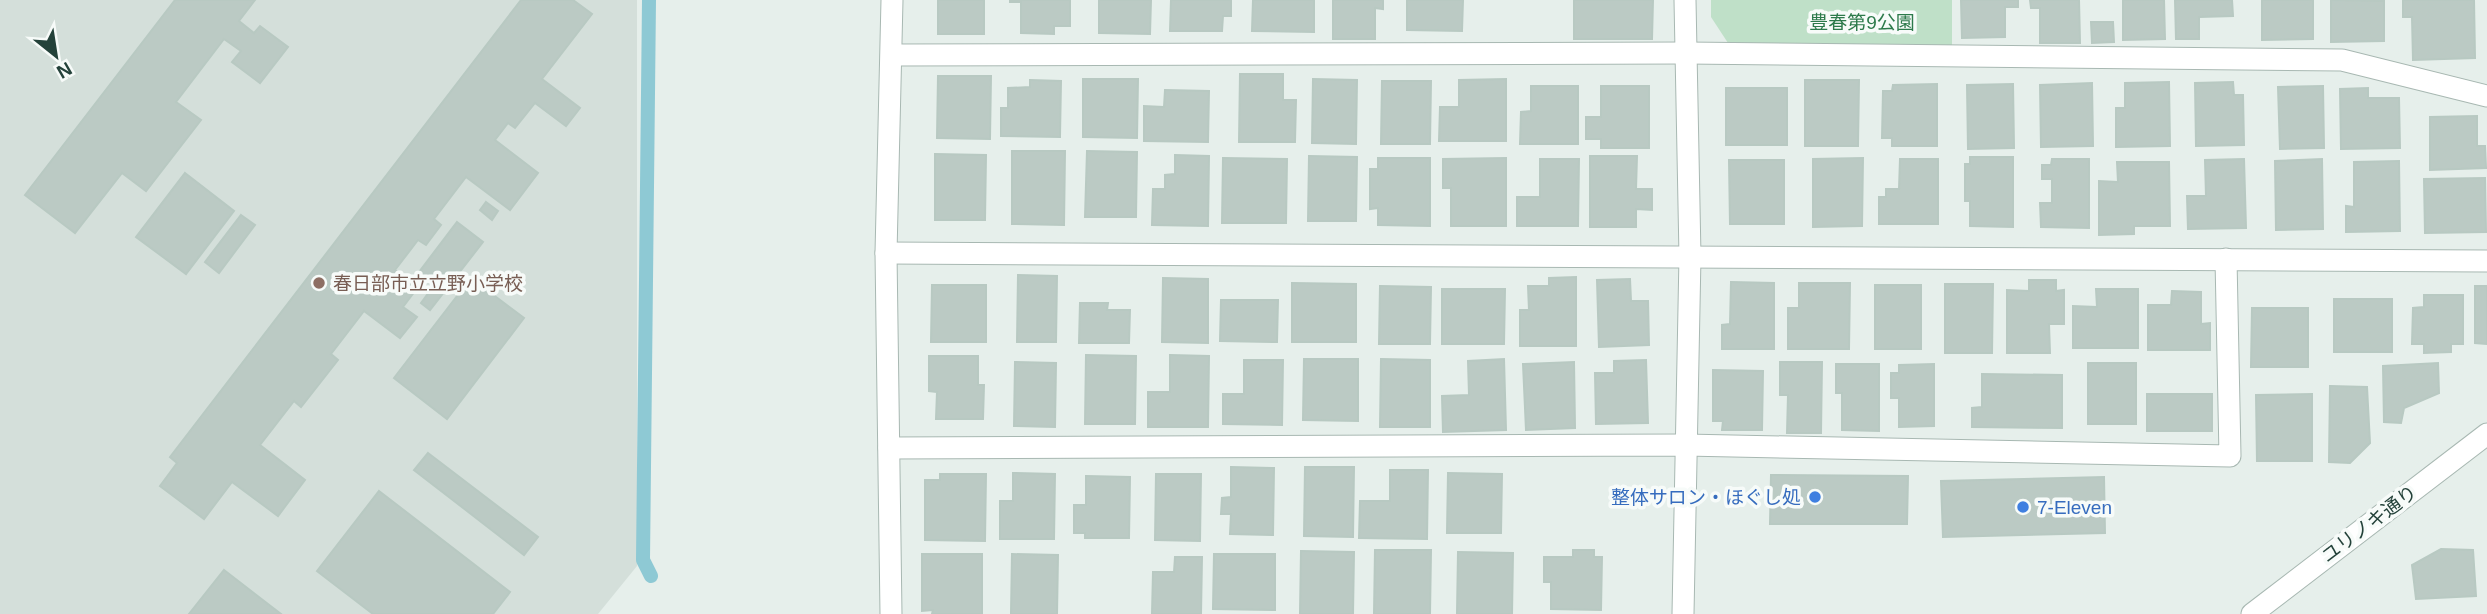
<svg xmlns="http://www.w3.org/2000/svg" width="2487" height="614" font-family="Helvetica,'Noto Sans JP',sans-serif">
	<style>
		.built { fill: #d4dfda }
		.green { fill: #bfe0c8 }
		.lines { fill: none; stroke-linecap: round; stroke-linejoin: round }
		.stream { stroke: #8ec9d4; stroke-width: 14 }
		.building { fill: #bbcac4; stroke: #b8c9c2; stroke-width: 2 }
		.minor-casing { stroke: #a8b8b2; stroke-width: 23 }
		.tertiary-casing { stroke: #a8b8b2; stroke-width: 23 }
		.minor { stroke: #fff; stroke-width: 21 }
		.tertiary { stroke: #fff; stroke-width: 21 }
		.education-dot { fill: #8d6e63; stroke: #f7fbf9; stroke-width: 2.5 }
		.shop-dot { fill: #3f7fe0; stroke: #f7fbf9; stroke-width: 2.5 }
		.labels { text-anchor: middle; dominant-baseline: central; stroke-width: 7; stroke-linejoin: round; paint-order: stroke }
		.park-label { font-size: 19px; fill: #2d7a4b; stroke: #f7fbf9 }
		.education-label { font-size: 19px; fill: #785e54; stroke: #f7fbf9; text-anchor: start }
		.shop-label { font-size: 19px; fill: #366cbe; stroke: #f7fbf9; text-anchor: end }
		.street-label { font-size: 19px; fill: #24423a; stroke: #f7fbf9 }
	</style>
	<rect width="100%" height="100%" fill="#e6efeb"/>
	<path class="built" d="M0,0H637V566L598,614H0Z"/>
	<path class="green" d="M1711,0H1952V46L1728,43L1711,17Z"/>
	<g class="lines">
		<path class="stream" d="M649,0L643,560L651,576"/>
	</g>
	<g class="building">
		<path d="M175,0H255L239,21L254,33L260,26L288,47L260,83L232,62L241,51L224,39L176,102L201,120L146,191L122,173L75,233L25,195Z"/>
		<path d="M521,0H573L592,14L542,79L580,108L566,126L535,103L515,128L508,123L495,140L538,173L510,210L466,177L434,219L441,225L426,245L418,240L395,270L418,287L403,307L417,317L400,338L364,311L331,354L338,360L301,407L294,401L260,445L305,480L278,516L232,482L204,519L160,486L177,463L170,457Z"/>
		<rect x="938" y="0" width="46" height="34"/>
		<path d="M1010,0H1070V26H1054V34L1021,33V2H1010Z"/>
		<path d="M1099,0H1151L1150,34L1099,33Z"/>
		<path d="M1171,0H1231V16H1223L1222,31H1170Z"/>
		<path d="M1253,0H1314V32L1252,31Z"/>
		<path d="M1333,0H1383V9L1375,8V39H1333Z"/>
		<path d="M1407,0H1463L1462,31L1407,30Z"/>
		<path d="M1574,0H1653L1652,39H1574Z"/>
		<path d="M1961,0H2018V7H2005V37L1962,38Z"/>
		<path d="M2030,0H2079L2080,43H2040V8H2031Z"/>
		<path d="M2123,0H2164L2165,39L2123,40Z"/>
		<path d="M2175,0H2232L2233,16L2199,17V39H2176Z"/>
		<path d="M2262,0H2313V39L2262,40Z"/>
		<path d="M2331,0L2384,1V41L2331,42Z"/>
		<path d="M2403,0H2474L2475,58L2413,60L2412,17H2403Z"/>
		<path d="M2091,22H2113L2114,42L2092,43Z"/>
		<path d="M1240,74H1283V100H1296L1295,142H1239Z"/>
		<path d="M938,76H991L990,139L937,138Z"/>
		<path d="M1083,79H1138L1137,138L1083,137Z"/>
		<path d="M1313,79L1357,80L1356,144L1312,143Z"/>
		<path d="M1506,79V141H1439L1440,107H1459V80Z"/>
		<path d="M1030,80L1061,81L1060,137L1001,136V108H1008V88L1030,87Z"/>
		<path d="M1805,80H1859L1858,146H1805Z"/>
		<path d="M1382,81H1431L1430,144H1381Z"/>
		<path d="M2169,82L2170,146L2116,147V108H2125V83Z"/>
		<path d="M2233,82L2234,95H2243L2244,145L2196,146L2195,83Z"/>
		<path d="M2092,83L2093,146L2041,147L2040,85Z"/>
		<path d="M1937,84V146H1892V138H1882L1883,91H1892L1893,85Z"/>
		<path d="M2013,84L2014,148L1968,149L1967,85Z"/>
		<path d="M1531,86H1578V144H1520L1521,112L1531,111Z"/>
		<path d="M1601,86H1649V148H1601V139H1586V117H1601Z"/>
		<path d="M2323,86L2324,148L2280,149L2278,87Z"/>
		<rect x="1726" y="88" width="61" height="57"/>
		<path d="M2368,88V98H2399L2400,148L2341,149L2340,89Z"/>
		<path d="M1165,90L1209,91L1208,142L1144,141V106L1164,107Z"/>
		<path d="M2477,116V146H2485L2486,168L2430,170V117Z"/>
		<path d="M1012,151H1065L1064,225L1012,224Z"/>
		<path d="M1087,151L1137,152L1136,217H1085Z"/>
		<path d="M935,154L986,155L985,220H935Z"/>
		<path d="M1175,155L1209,156L1208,226L1152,225L1153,189H1165V175L1175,174Z"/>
		<path d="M1309,156L1357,157L1356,221H1308Z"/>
		<path d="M1590,156H1637L1636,189H1652V210L1636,209V227H1590Z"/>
		<path d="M1970,157H2013V227L1970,226V201H1965V164H1970Z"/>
		<path d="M1223,158L1287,159L1286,223H1222Z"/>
		<path d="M1378,158H1430V226L1378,225V208L1370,209V169H1378Z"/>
		<path d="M1506,158V226H1451V188H1443V159Z"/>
		<path d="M1863,158L1862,226L1813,227V159Z"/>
		<path d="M1540,159H1579L1578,226H1517V197H1540Z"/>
		<path d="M1900,159H1938V224H1879V197H1886V189H1899Z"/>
		<path d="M2052,159H2089V228L2041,227L2040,203H2052V179H2042V165H2051Z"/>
		<path d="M2244,159L2246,228L2188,229L2187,196H2206L2205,160Z"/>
		<path d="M2322,159L2323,229L2276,230L2275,161Z"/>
		<path d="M1729,160H1784V224H1730Z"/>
		<path d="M2399,161L2400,231L2346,232V206L2354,207V162Z"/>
		<path d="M2117,162H2169L2170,226H2134V234L2099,235V181L2118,182Z"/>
		<path d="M185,173L234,211L186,274L136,237Z"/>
		<path d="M2485,178L2486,232L2425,233L2424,179Z"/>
		<path d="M486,202L498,211L492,220L480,210Z"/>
		<path d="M241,215L255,225L219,273L205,262Z"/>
		<path d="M457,222L483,242L430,310L421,303L435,284L419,272Z"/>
		<path d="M1018,275L1057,276L1056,342H1017Z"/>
		<path d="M1576,277V346H1520V310H1529L1528,286H1549V278Z"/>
		<path d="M471,278L524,318L447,419L394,378Z"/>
		<path d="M1163,278L1208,279V343L1162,342Z"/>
		<path d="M1630,279L1631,301H1648L1649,345L1599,347L1597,280Z"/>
		<path d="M2029,280H2056V291L2064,290V324H2049L2050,353H2007V290L2029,291Z"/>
		<path d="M1731,282L1774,283V349H1722V325L1730,324Z"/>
		<path d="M1292,283L1356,284V342H1292Z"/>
		<path d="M1799,283H1850L1849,349H1788V308H1799Z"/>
		<path d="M1945,284H1993L1992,353H1945Z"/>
		<path d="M932,285H986V342H931Z"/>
		<rect x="1875" y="285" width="46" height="64"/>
		<path d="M1380,286L1431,287L1430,344H1379Z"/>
		<path d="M2475,286H2487V344L2475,343Z"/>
		<path d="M1442,289H1505L1504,344H1442Z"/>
		<path d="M2096,289H2138V348H2073V306L2097,307Z"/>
		<path d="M2172,291L2201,292V324L2210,323V350H2148V305H2171Z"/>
		<path d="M2424,295H2463V344H2451V352L2424,353V344H2412L2413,308L2424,307Z"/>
		<rect x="2334" y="299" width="58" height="53"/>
		<path d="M1221,300H1278L1277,342L1220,341Z"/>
		<path d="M1080,303H1108L1107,310H1130L1129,343H1079Z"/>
		<path d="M2252,308H2308V367H2251Z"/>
		<path d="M1086,355L1136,356L1135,424H1085Z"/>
		<path d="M1170,355L1209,356L1208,427H1148V392H1170Z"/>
		<path d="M929,356H978V385H984L983,419H936L937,392L929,391Z"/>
		<path d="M1304,359H1358V421L1303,420Z"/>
		<path d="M1381,359L1430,360V427H1380Z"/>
		<path d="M1504,359L1506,430L1443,432L1442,396L1469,395L1468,361Z"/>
		<path d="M1244,360H1283L1282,425L1223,424V394H1244Z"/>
		<path d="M1646,360L1648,423L1596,424L1595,373H1614V361Z"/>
		<path d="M1015,362L1056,363L1055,427L1014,426Z"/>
		<path d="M1574,362L1575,428L1526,430L1523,364Z"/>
		<path d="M1780,362H1822L1821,433H1787L1788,395H1780Z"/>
		<rect x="2088" y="363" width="48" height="61"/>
		<path d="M2438,363L2439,393L2404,408L2401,423L2384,422L2383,366Z"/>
		<path d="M1836,364H1879V431L1842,430V393H1836Z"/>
		<path d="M1934,364V426L1899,427V398H1891V373H1899V365Z"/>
		<path d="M1713,370L1763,371L1762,430H1722L1723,421H1713Z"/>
		<path d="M1982,374L2062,375V428L1972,427V408L1982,407Z"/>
		<path d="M2330,386L2367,387L2370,443L2350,463L2329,462Z"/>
		<rect x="2147" y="394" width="65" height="37"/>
		<path d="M2312,394V461H2257L2256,395Z"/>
		<path d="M428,453L538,537L524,555L414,470Z"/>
		<path d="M1231,467L1274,468L1273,535L1230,534L1231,514H1221L1222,498L1231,497Z"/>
		<path d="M1305,467H1354L1353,537L1304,536Z"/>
		<path d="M1390,470H1428L1427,539L1359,538L1360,501H1390Z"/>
		<path d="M1013,473L1055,474L1054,539H1000V501H1013Z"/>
		<path d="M1448,473L1502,474L1501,533H1447Z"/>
		<path d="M940,474H986L985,541L925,540V480H940Z"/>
		<path d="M1156,474H1201L1200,541L1155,540Z"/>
		<path d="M1771,475L1908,476L1907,524H1770Z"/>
		<path d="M1086,476L1130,477L1129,538H1085V533H1074V505H1086Z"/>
		<path d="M2104,477L2105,533L1943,537L1941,481Z"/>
		<path d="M379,491L510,592L493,614H373L317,571Z"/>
		<path d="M2441,549L2473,550L2476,596L2416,599L2412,565Z"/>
		<path d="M1375,550H1431L1430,614H1374Z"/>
		<path d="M1573,550H1594V557H1602L1601,610L1551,609V582H1544V557H1573Z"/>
		<path d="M1301,551L1354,552L1353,614H1300Z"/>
		<path d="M1458,552L1513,553L1512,614H1457Z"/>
		<path d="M922,554H982V614H932L933,610L922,611Z"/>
		<path d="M1012,554L1058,555L1057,614H1011Z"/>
		<path d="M1214,554H1275V610L1213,609Z"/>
		<path d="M1175,557H1202L1201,614H1152L1153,572H1174Z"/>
		<path d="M224,570L281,614H189Z"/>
	</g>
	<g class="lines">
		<g class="minor-casing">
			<g id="minor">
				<path d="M892,55L1686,53L2342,60L2487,96"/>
				<path d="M886,253L2487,261"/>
				<path d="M889,448L1685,445L2230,456L2226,259"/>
				<path d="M891,614L886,253L892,0"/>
				<path d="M1683,614L1690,256L1685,0"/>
			</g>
		</g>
		<g class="tertiary-casing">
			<path id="tertiary" d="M2252,614L2487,434"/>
		</g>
		<use href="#minor" class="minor"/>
		<use href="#tertiary" class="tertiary"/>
	</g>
	<circle class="education-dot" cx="319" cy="283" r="7"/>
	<g class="shop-dot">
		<circle cx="1815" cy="497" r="7"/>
		<circle cx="2023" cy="507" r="7"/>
	</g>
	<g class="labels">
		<g class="park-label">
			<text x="1862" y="22">豊春第9公園</text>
		</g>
		<g class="education-label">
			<text x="333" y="283">春日部市立立野小学校</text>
		</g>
		<g class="shop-label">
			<text x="1801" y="497">整体サロン・ほぐし処</text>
			<text x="2037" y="507" text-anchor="start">7-Eleven</text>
		</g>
		<g class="street-label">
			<text transform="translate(2369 524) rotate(-37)">ユリノキ通り</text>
		</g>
	</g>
	<g transform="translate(56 56) rotate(150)" stroke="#f7fbf9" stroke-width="5" paint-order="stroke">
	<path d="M0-5L12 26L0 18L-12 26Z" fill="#24423a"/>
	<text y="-10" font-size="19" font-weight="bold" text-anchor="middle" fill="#24423a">N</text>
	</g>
</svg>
